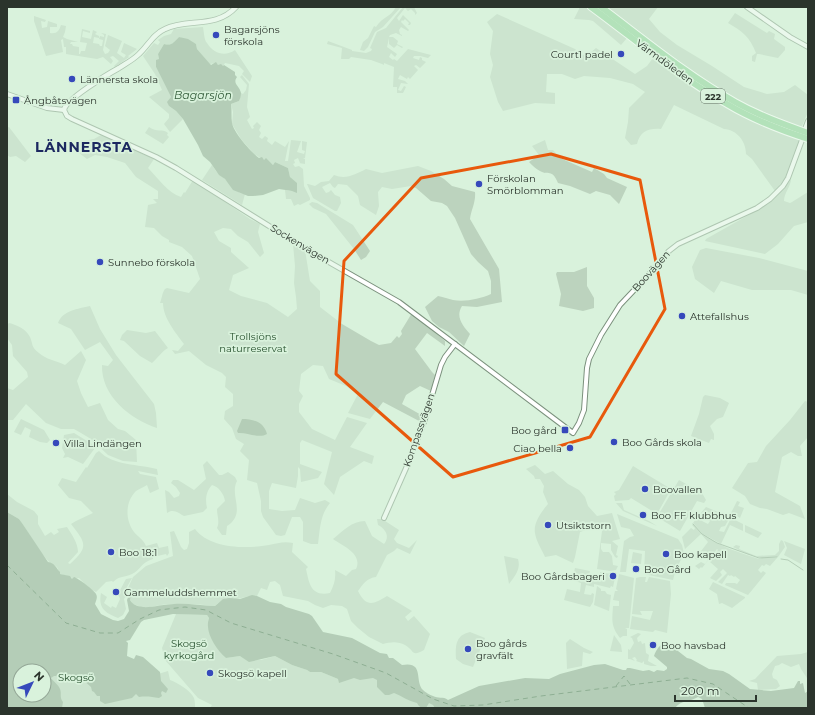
<svg xmlns="http://www.w3.org/2000/svg" width="815" height="715" font-family="Montserrat,sans-serif">
	<style>
		.green { fill: #bcd3be; fill-rule: evenodd }
		.water { fill: #88a18a; fill-rule: evenodd }
		.lines { fill: none; stroke-linecap: round; stroke-linejoin: round }
		.stream { stroke: #88a18a; stroke-width: 1 }
		.ferry { stroke: #335c3a; stroke-width: 1; stroke-dasharray: 5 4; stroke-linecap: butt }
		.tertiary-casing { stroke: #7b917d; stroke-width: 6 }
		.secondary-casing { stroke: #7b917d; stroke-width: 6 }
		.motorway-casing { stroke: #fff; stroke-width: 8 }
		.tertiary { stroke: #fff; stroke-width: 4 }
		.secondary { stroke: #fff; stroke-width: 4.5 }
		.motorway { stroke: #86cf90; stroke-width: 6 }
		.marked { fill: none; stroke: #e8590c; stroke-width: 3; stroke-linejoin: round }
		.poi-dot { fill: #3649bb; stroke: #d9f2dc; stroke-width: 1.5 }
		.labels { text-anchor: middle; dominant-baseline: central; stroke-width: 3.5; stroke-linejoin: round; paint-order: stroke }
		.shield { fill: #d9f2dc; stroke: #5f6d61; stroke-width: 1 }
		.shield-label { font-size: 9px; font-weight: bold; fill: #2b342c }
		.poi-label { font-size: 10px; fill: #2b342c; stroke: #d9f2dc; text-anchor: start }
		.street-label { font-size: 10px; fill: #2b342c; stroke: #d9f2dc }
		.park-label { font-size: 10px; fill: #28512f; stroke: #d9f2dc }
		.water-label { font-size: 11px; font-style: italic; fill: #335c3a; stroke: #d9f2dc }
		.district-label { font-size: 14px; font-weight: bold; letter-spacing: 1px; fill: #1c2860; stroke: #d9f2dc }
	</style>
	<rect width="100%" height="100%" fill="#d9f2dc"/>
	<g class="green">
		<path d="M396,7H401L383,27L375,32L368,47L364,51L360,50L363,42L368,38L374,26L376,27C383,16 390,18 396,7Z"/>
		<path d="M403,7H414L417,13L415,15V13L411,9L408,11L405,8L397,18L399,21L403,15L411,23L410,25H408L409,23L405,19L403,21L402,20L401,22L409,30L408,31L401,27L399,30L400,34L402,35V36L396,33L390,35L389,37H393L398,41L397,44L403,47L402,48L397,45L394,48L389,44V38L387,47L397,54L395,57L391,53L389,57L393,60L394,59L397,61L408,49L431,55L428,58L420,56H414L413,58L419,60L420,57L422,58V60L426,62L420,68L416,65L414,66L418,70L410,79L408,77L407,79L400,75L398,79L405,81L408,84L401,83L398,90L401,91L404,86L406,87L403,93H397V87H393L394,67L384,63V65L382,64L371,60L351,57L349,59H341L342,48L327,44L328,41L352,50V51L366,53L371,51L372,49L370,48L377,32L386,28Z"/>
		<path d="M579,7H586L627,38L621,45L593,21L589,20L574,19L579,9Z"/>
		<path d="M607,7H658L649,19L660,32L677,45L712,66L744,87L767,94L784,92L795,85L808,95V112L801,128C780,117 757,111 737,99C691,72 649,39 607,7Z"/>
		<path d="M735,13L767,33L769,31L775,34L774,39L785,47V50L778,58L759,54H757L755,62L752,61V56L756,53C750,37 742,31 728,23Z"/>
		<path d="M497,14L575,49L582,55L589,54L596,48L635,74L647,66L653,58C699,92 745,122 800,139L786,177L775,191L752,159L746,154C746,141 737,130 724,129L674,105L661,129C649,128 640,131 637,144L631,145L625,138L628,122L629,108L645,92L633,84L610,78L584,76L575,79L562,74H547L546,92L555,93V104L535,103L503,111L498,102L490,77L493,65L490,54L493,31L487,22Z"/>
		<path d="M34,16L46,20L45,22L41,21L42,28L47,27L48,21L57,24V27H50V33C57,34 59,31 61,25L66,26L65,32L63,37L67,39L78,42H71L70,44H72L73,46L79,47V54H80L81,51H85L87,43L80,42L82,29L90,31V33L83,31L82,37L91,39L93,30L97,32L95,34L99,36V38L94,37L93,43L99,44L100,46H102L103,40L99,39L100,36L104,37V35L101,33L106,34L103,50L105,54L108,53L110,50L105,46L108,35L122,41L117,53L124,58L126,55L121,52L124,43L137,49L128,56L129,57L115,67L114,66L119,61L113,56L110,57L113,61L111,64L103,57L97,59L66,54V47H64L63,39L61,40L63,52L46,56L34,21Z"/>
		<path d="M203,27C204,32 204,40 207,43C214,54 225,57 235,50L252,76L250,82L242,74L244,71L239,66L225,63L223,66L218,65L216,63L210,64L197,49L196,44L179,37C174,43 172,46 164,44L158,54L159,59L156,67L171,97L169,106L176,111L183,119L170,132L164,124L169,118V114L149,97L162,90L155,74L143,56L154,43L158,45L160,42L158,40L164,36L171,34L174,29Z"/>
		<path d="M242,75L249,84L247,107L250,117L247,120L252,129L254,128L253,126L257,122L261,126L259,130L261,133L259,137L262,139L265,136L268,138L267,141L272,145L275,141L285,147L289,141L285,161H288L291,140L301,141L297,152L304,154L305,151L302,150V141L307,142L305,158H303L305,159V164L299,163H300L298,158L294,160L295,163L293,164L295,167L299,166L303,169L304,186L310,198V200L300,205L298,204L294,206L291,199H286L285,190L290,191L297,190L290,177L288,168L275,162L273,165L266,159L264,160L254,154L241,139L232,124L233,112L231,104L239,101L241,93L243,94L246,90L247,85L240,77Z"/>
		<path d="M9,127L31,156L25,162L16,156L10,157L7,155V128Z"/>
		<path d="M149,127C157,133 162,128 168,133L167,135L169,137L163,144L145,133Z"/>
		<path d="M101,135L154,159L148,168C158,178 168,193 181,197L184,192L185,193L193,180L250,219L260,224L258,232L264,253L260,257L248,242L238,236L231,229L223,228L214,232L219,241L231,248V252L249,268L233,275L229,290L241,296L267,303L288,317L297,309L296,297L294,283L295,266L293,244L305,250L310,281L320,291V307L342,324L371,341L379,345L391,343L397,336L399,338L402,334L401,331L412,313L445,341V346L427,333L415,349L432,372L435,375L431,391L420,386L406,395L402,404L423,416L421,422L383,402L370,419L348,413L358,394L346,386L329,379L323,366L313,365L301,374L299,391L303,396L299,404V412L312,429L335,440L347,417L367,423L350,447L374,456L372,464L364,461L340,477L334,495L324,484L332,452L302,440L300,443V464L322,472L318,478L301,482L300,469L298,467V476L296,488L272,483L269,491V509L282,511L295,510L300,498L315,503L325,500L330,503C320,515 320,529 318,544H311L303,541V522L300,517H292L285,535L281,536L276,535L263,517L261,511V501L257,483L247,480L249,460L240,451L244,444L236,439L232,428L224,419L225,411L233,406V394L225,387L226,377L222,373L206,365L189,351L175,354L172,350L178,351L184,344C176,333 163,318 163,303H160C162,298 162,293 165,289L167,288L189,293L200,279L192,256L182,247L169,242V240L162,236L154,228L145,227L148,205L157,203L153,199H158V191L136,177L125,163L107,157L95,155L87,159L79,153L78,149L83,141L94,139Z"/>
		<path d="M545,140L548,150H553L560,158L592,172L594,168L604,174L607,178L627,187L619,204L610,195L596,191L590,194L570,186L558,183C552,168 548,176 540,171C536,169 532,165 529,162L539,155L532,146Z"/>
		<path d="M212,165L216,171L240,193L245,194L242,205L202,180Z"/>
		<path d="M418,166L431,171L444,179L452,186L475,192C476,202 471,210 470,219L499,269L502,302L477,307L462,306C455,317 463,326 470,334L464,346L449,332L439,327L432,321L425,307L438,296C444,297 448,299 453,300C465,302 480,299 491,294V281L488,271L478,262L471,254L455,218L447,206L442,203L431,201L416,188L411,186L392,189L382,187L378,192L379,206L376,215L360,205L358,196L347,185L338,184L335,188L333,187L330,183L322,187L326,193L329,192L331,190L335,195L340,197L341,203L337,211H335L313,198L307,184H308L315,186L321,182L329,181L334,175C346,180 356,174 366,169L382,173Z"/>
		<path d="M791,179C791,186 784,193 784,201L790,203L792,202L808,192V222L794,226L778,244L765,254L705,241L706,239L768,204L783,190Z"/>
		<path d="M312,202L317,203L353,225L370,251L366,257L361,260L354,249L326,214L313,208L309,204Z"/>
		<path d="M706,248L759,258L808,271V295L791,290H752L721,281L714,293L695,279L692,267L700,250Z"/>
		<path d="M587,267V286L594,298V308L583,311L559,306L561,294L556,274L557,272H574Z"/>
		<path d="M90,306L100,329L116,355L154,404L156,413L157,428C130,419 101,396 102,365L108,366L113,360L100,342L85,350L71,329L58,323C63,310 78,309 90,306Z"/>
		<path d="M9,323C17,325 26,329 30,337C33,344 31,347 39,353C45,359 57,361 65,365L81,351L86,360L77,381L81,393L88,407L100,403L108,420L118,429L125,431L136,440L137,462L123,461L108,455L91,439L81,433L74,429H61L46,423L26,404L13,420H7V388L13,390L28,377L27,372L13,356L12,345L7,338V325Z"/>
		<path d="M127,330L146,333L155,331L168,348C161,352 158,358 152,363L140,356L124,341L120,340L122,335Z"/>
		<path d="M705,395L720,398L729,403L723,417L717,419L710,426L714,434V440L711,439L709,443L691,436L699,414L703,397Z"/>
		<path d="M805,401L808,402V437L800,446L802,456H798L791,452L782,457L775,492L800,506L805,519L789,513L783,515L767,509L760,508L750,504L745,496L732,488L748,463L757,462L766,446L790,420Z"/>
		<path d="M21,419L44,430L50,440L47,443L40,442L29,437L31,430L25,427L21,435L14,432Z"/>
		<path d="M74,433L92,444L95,448L83,464L68,457L63,458L65,454L62,448L64,435Z"/>
		<path d="M99,451C113,466 139,464 157,469L158,475L138,471L140,474L156,477L159,489L150,493L147,485C144,487 139,489 136,491C125,502 125,520 134,532C138,537 143,539 146,546L157,543L159,548L168,546L169,553L167,556L166,554L153,557V559C141,562 140,571 132,574C123,578 121,575 113,582L112,581L106,582L96,592L90,589L79,578L72,579L71,577L60,574L57,567L49,562L39,550L22,523L19,519L7,512V494L17,502L34,511L38,516V524L45,536L51,532L54,535L59,532L57,529L67,527C72,535 78,543 78,552L68,563L70,564C89,547 86,543 71,524L76,521L93,513L81,501L69,498L58,485L62,478L76,482L86,467L87,468L96,453Z"/>
		<path d="M207,461L219,475H222L228,472L235,477L237,481C229,496 247,513 227,526L226,535H222L217,528C220,522 217,516 217,509L225,501C224,494 219,487 212,485C206,491 205,500 207,508L203,512L184,516C179,513 173,508 167,513L165,490L169,492L174,498L179,496L180,493L176,487L171,483L173,480H178L194,490L206,479L203,465Z"/>
		<path d="M535,465L545,474L553,471L568,484L579,490L585,497L588,506L597,516L612,513L620,539L612,541L618,546L616,555L618,556L617,558L615,557L611,550V544L601,543V549L603,552H609L612,556L613,565L618,566L616,570L610,571L597,569L602,531L601,529L595,527L580,532L575,557L573,563L556,555L545,557C542,550 536,541 535,533C533,523 542,511 548,504L543,492L544,486L540,479H535L534,476L526,469Z"/>
		<path d="M633,466L671,489L657,514L631,498L629,500L615,501L614,496L616,494L614,492L619,490Z"/>
		<path d="M679,480L702,493L706,500L704,503L697,501L680,531L657,517Z"/>
		<path d="M737,501L740,502L738,506L744,508L740,518L731,513Z"/>
		<path d="M616,503H622L624,510L649,521L657,526L623,511Z"/>
		<path d="M706,507L730,517L725,526L721,527L719,531L724,532L731,518L743,524V531L730,525L721,544L703,534L693,523L699,515L703,518L702,521L708,524L710,521L705,519L706,517L700,514Z"/>
		<path d="M617,514L678,539L682,545L684,554L676,569L673,580L644,574L645,551L629,549L626,572H620L624,541L630,537L634,536L630,529L621,527Z"/>
		<path d="M377,519H382L399,530L394,539L397,543L409,548L417,540L410,554L397,548L394,551L387,555L376,577C367,578 363,584 358,591C366,607 373,605 387,596L412,611L405,617L408,621L414,616L430,634L424,650C411,657 415,651 405,645C398,641 390,642 383,644L369,637L358,628L351,621L347,609L342,606L331,605L323,608L315,605L308,601L283,596L280,585L275,581L270,582L267,590L261,588L257,596C250,595 247,597 241,598C227,602 229,593 215,606L194,604H167L144,608L133,604L130,600L131,596H134L136,592L129,593L128,588L133,577L146,566L173,556L170,532L174,531L181,547L184,550L187,549L189,543V532L195,529C210,549 247,549 269,545C278,543 284,541 293,543L292,552L308,567L306,569C309,583 311,597 330,593C334,585 336,579 335,570L346,576L352,570L356,569C363,554 343,546 333,539C343,531 352,521 365,521L372,536L384,544C390,537 386,529 378,525Z"/>
		<path d="M693,524C710,544 735,551 759,559L762,558L747,554L733,547L736,545L740,546L739,549L756,556L775,555L779,551V544L781,540L783,541L785,547L778,557L763,558H777L770,566L766,564L764,566L762,565L758,570L761,573L763,571L766,573L748,595L725,585L726,583H735L737,584L740,580L735,576L734,577L731,575L730,576L728,575L722,584L718,582L727,573L723,569L720,572L722,575L716,581L710,578L718,569L710,562L718,550L717,549L702,568L701,567L699,569L695,566L701,562L705,564L708,560L704,557L701,560L700,558L698,560L695,559L708,542L701,534L685,549L682,537L691,528L694,530L695,528L692,525Z"/>
		<path d="M745,525L762,533L758,538L745,532Z"/>
		<path d="M784,541L805,549L801,564L784,555L787,548Z"/>
		<path d="M633,552L642,554L641,564L631,563Z"/>
		<path d="M504,556L518,559C521,569 515,576 509,584Z"/>
		<path d="M575,568L590,571L589,575L593,576L592,579H597L598,576H600V572L611,574V577L615,578L613,587L611,586L610,588L594,584V587L586,585L584,594L591,595L592,593L594,594L593,602L590,607L564,600L567,589L580,592L581,583L572,580Z"/>
		<path d="M619,574L634,578L629,628H625L627,629V636H623L620,638C611,626 612,621 613,606H619V601L613,600L615,591H618L616,589Z"/>
		<path d="M640,577H646L645,582H647L649,577L670,581L671,594L667,633L655,630L653,632L630,629L632,616L650,620L653,611H640L642,615L632,614L636,578Z"/>
		<path d="M132,578L127,587L128,593L124,599L126,609L123,615L118,618C105,613 98,608 101,593L107,597L104,603L111,608L112,606L116,608L120,599L118,594L126,579Z"/>
		<path d="M713,582L745,597V598L732,608L722,603L719,604L717,594L709,589Z"/>
		<path d="M597,586L601,589V591H605L607,594L611,595L609,611L594,605Z"/>
		<path d="M7,589L145,678L168,671L170,680C178,683 190,690 194,698C195,701 195,705 195,708H7ZM20,671H44V695H20Z"/>
		<path d="M176,614L207,615L209,618C204,633 217,647 226,658L240,656L261,660L275,656L292,665L307,670L310,672H321L338,679L344,658L412,691L461,708H210L212,705L198,698L165,660L162,648Z"/>
		<path d="M470,632L485,638L473,667L463,664L456,659C455,645 456,635 470,632Z"/>
		<path d="M638,633L641,634L637,638L638,642L641,641L642,644L645,643L646,653L649,655L648,661L657,666H651L644,664V661L642,663L636,661L637,660L635,657L632,658L635,661L630,659V656V659H628V649L630,650L634,643L632,638L630,637Z"/>
		<path d="M614,635L621,645L622,652L610,651Z"/>
		<path d="M570,639L584,648L593,652L590,654L583,652L582,666L567,669L566,643Z"/>
		<path d="M808,652V689L807,678L801,669L799,664L791,667L782,663L779,665L775,666L772,674L773,678L777,680L780,686L776,689L758,690L757,683L749,681L755,679L777,656L801,654Z"/>
	</g>
	<g class="water">
		<path d="M179,37L188,39L196,44L197,49L211,65L216,62L218,65L221,64L223,66L224,65L235,72V75L237,77C232,84 240,86 241,93C241,96 240,99 239,101L231,104C232,110 231,117 232,123C234,133 251,152 259,158L262,157L264,160L266,158L273,165L275,162L288,168L290,177L297,183V193L292,191L279,189L263,195L253,196H248L233,190L225,179L219,175L210,162L203,156L198,145L183,119L176,111L169,106L167,102L171,97L156,67V60L159,59L158,54L164,44C172,46 173,43 179,37Z"/>
		<path d="M242,419C253,419 264,422 267,434C259,439 247,432 238,433L237,431Z"/>
		<path d="M7,512L19,519L22,523L48,562C55,563 56,568 60,572V574L70,576L72,579L74,577C78,578 95,591 96,594C98,597 96,601 95,604L101,614L113,620L118,621L124,619L129,611L127,600L129,595L132,594L135,596H131L130,600C133,605 137,606 143,607C149,608 166,604 174,604C188,603 201,606 215,606L223,599L229,598L240,599L252,595L257,596L270,602L281,604L286,607L309,614L312,616L323,632L352,638L380,653L387,654L389,658H393L402,665C425,661 414,681 423,690C425,692 430,695 433,696C438,699 443,696 448,700L479,686L525,678L549,679L560,674L594,665L605,664L623,670H626L627,668H630L643,671L649,670L654,672L657,670L664,671L667,669V667L654,656C657,647 664,639 674,646C679,649 673,648 679,649L678,651L687,658L691,659L709,669L723,671L729,674L750,689L771,691L794,688L798,681H800V684L803,683L805,693L808,691V708H705L702,699L698,697C690,702 681,700 675,708H435L433,705L429,703L426,708C421,708 419,707 417,703C408,701 402,696 394,693L389,695H385L377,687V680L373,678L360,680L354,678L339,683L338,679L321,672H310L307,670L292,665L275,656L249,662L240,656L226,658C216,649 204,632 209,618L207,615L173,614L144,620L141,622L130,640L126,641L128,643L127,656L134,659L136,655L143,657L160,672L161,681L168,689L166,693L162,691L161,693L162,696L159,698C152,697 147,696 139,697L136,694L132,698L105,704L100,701V696H97L94,692L92,691L91,687L82,679L66,681L60,677L62,675L61,673H59L56,676H54L51,678C54,682 58,684 60,689C62,694 59,697 63,702L62,708H7ZM20,671H44V695H20Z"/>
	</g>
	<g class="lines">
		<g class="stream">
			<path d="M693,524L702,534L717,543L759,558L777,557"/>
			<path d="M781,559L788,560L803,570"/>
		</g>
		<g class="ferry">
			<path d="M7,565L66,623L100,633H118L140,619L159,610L185,607L206,610L231,623L333,654L386,673L433,699L454,706L483,705L541,696L687,678L713,684L749,708"/>
			<path d="M616,686L624,676L630,684"/>
		</g>
		<g class="tertiary-casing">
			<g id="tertiary">
				<path d="M747,7L790,37L808,47"/>
				<path d="M7,94L47,108L64,110L67,116L72,119L156,157L176,168L306,249L399,302L573,433L579,423L584,410L587,368L589,359L601,335L620,305L655,268L669,251L678,244L757,208L770,199L783,186L788,178L802,140"/>
				<path d="M805,129L808,121"/>
				<path d="M384,518L407,466L425,419L441,365L445,357L455,344"/>
			</g>
		</g>
		<g class="secondary-casing">
			<path id="secondary" d="M64,110C65,100 108,74 119,68C125,64 133,60 139,54C148,46 153,34 165,29C188,18 216,29 236,7"/>
		</g>
		<g class="motorway-casing">
			<g id="motorway">
				<path d="M591,7C636,40 679,77 727,104C752,119 780,130 808,139"/>
				<path d="M601,7C645,40 687,75 735,102C758,115 783,124 808,133"/>
			</g>
		</g>
		<use href="#tertiary" class="tertiary"/>
		<use href="#secondary" class="secondary"/>
		<use href="#motorway" class="motorway"/>
	</g>
	<path d="M0 0H815V715H0ZM551,154L640,180L665,309L590,437L453,477L336,374L344,261L421,178Z" fill="#d9f2dc" fill-opacity=".55" fill-rule="evenodd"/>
	<path class="marked" d="M551,154L640,180L665,309L590,437L453,477L336,374L344,261L421,178Z"/>
	<g class="poi-dot">
		<circle cx="216" cy="35" r="4"/>
		<circle cx="621" cy="54" r="4"/>
		<circle cx="72" cy="79" r="4"/>
		<rect x="12" y="96" width="8" height="8" rx="2"/>
		<circle cx="479" cy="184" r="4"/>
		<circle cx="100" cy="262" r="4"/>
		<circle cx="682" cy="316" r="4"/>
		<rect x="561" y="426" width="8" height="8" rx="2"/>
		<circle cx="614" cy="442" r="4"/>
		<circle cx="56" cy="443" r="4"/>
		<circle cx="570" cy="448" r="4"/>
		<circle cx="645" cy="489" r="4"/>
		<circle cx="643" cy="515" r="4"/>
		<circle cx="548" cy="525" r="4"/>
		<circle cx="111" cy="552" r="4"/>
		<circle cx="666" cy="554" r="4"/>
		<circle cx="636" cy="569" r="4"/>
		<circle cx="613" cy="576" r="4"/>
		<circle cx="116" cy="592" r="4"/>
		<circle cx="653" cy="645" r="4"/>
		<circle cx="468" cy="649" r="4"/>
		<circle cx="210" cy="673" r="4"/>
	</g>
	<g class="labels">
		<rect class="shield" x="701" y="89" width="24" height="14" rx="3"/>
		<g class="shield-label">
			<text x="713" y="96">222</text>
		</g>
		<g class="poi-label">
			<text x="224" y="29">Bagarsjöns<tspan x="224" dy="12">förskola</tspan></text>
			<text x="613" y="54" text-anchor="end">Court1 padel</text>
			<text x="80" y="79">Lännersta skola</text>
			<text x="24" y="100">Ångbåtsvägen</text>
			<text x="487" y="178">Förskolan<tspan x="487" dy="12">Smörblomman</tspan></text>
			<text x="108" y="262">Sunnebo förskola</text>
			<text x="690" y="316">Attefallshus</text>
			<text x="557" y="430" text-anchor="end">Boo gård</text>
			<text x="622" y="442">Boo Gårds skola</text>
			<text x="64" y="443">Villa Lindängen</text>
			<text x="562" y="448" text-anchor="end">Ciao bella</text>
			<text x="653" y="489">Boovallen</text>
			<text x="651" y="515">Boo FF klubbhus</text>
			<text x="556" y="525">Utsiktstorn</text>
			<text x="119" y="552">Boo 18:1</text>
			<text x="674" y="554">Boo kapell</text>
			<text x="644" y="569">Boo Gård</text>
			<text x="605" y="576" text-anchor="end">Boo Gårdsbageri</text>
			<text x="124" y="592">Gammeluddshemmet</text>
			<text x="476" y="643">Boo gårds<tspan x="476" dy="12">gravfält</tspan></text>
			<text x="661" y="645">Boo havsbad</text>
			<text x="218" y="673">Skogsö kapell</text>
		</g>
		<g class="street-label">
			<text transform="translate(665 62) rotate(36)">Värmdöleden</text>
			<text transform="translate(300 244) rotate(31)">Sockenvägen</text>
			<text transform="translate(651 271) rotate(-48)">Boovägen</text>
			<text transform="translate(419 430) rotate(-71)">Kompassvägen</text>
		</g>
		<g class="park-label">
			<text x="253" y="336">Trollsjöns<tspan x="253" dy="12">naturreservat</tspan></text>
			<text x="189" y="643">Skogsö<tspan x="189" dy="12">kyrkogård</tspan></text>
			<text x="76" y="677">Skogsö</text>
		</g>
		<g class="water-label">
			<text x="203" y="95">Bagarsjön</text>
		</g>
		<g class="district-label">
			<text x="84" y="147">LÄNNERSTA</text>
		</g>
	</g>
	<rect width="815" height="715" fill="none" stroke="#2b342c" stroke-width="16"/>
	<g transform="translate(32 683) rotate(47)"><circle r="19" fill="#d9f2dc" stroke="#93a696"/>
	<path d="M0-3L7 15L0 10L-7 15Z" fill="#3649bb"/>
	<text y="-6" font-size="11" font-weight="bold" text-anchor="middle" fill="#2b342c">N</text>
	</g>
	<path d="M675 695v6h81v-6" fill="none" stroke="#2b342c" stroke-width="2"/>
	<text x="681" y="695" font-size="12" fill="#2b342c" stroke="#d9f2dc" stroke-width="3" paint-order="stroke">200 m</text>
</svg>
